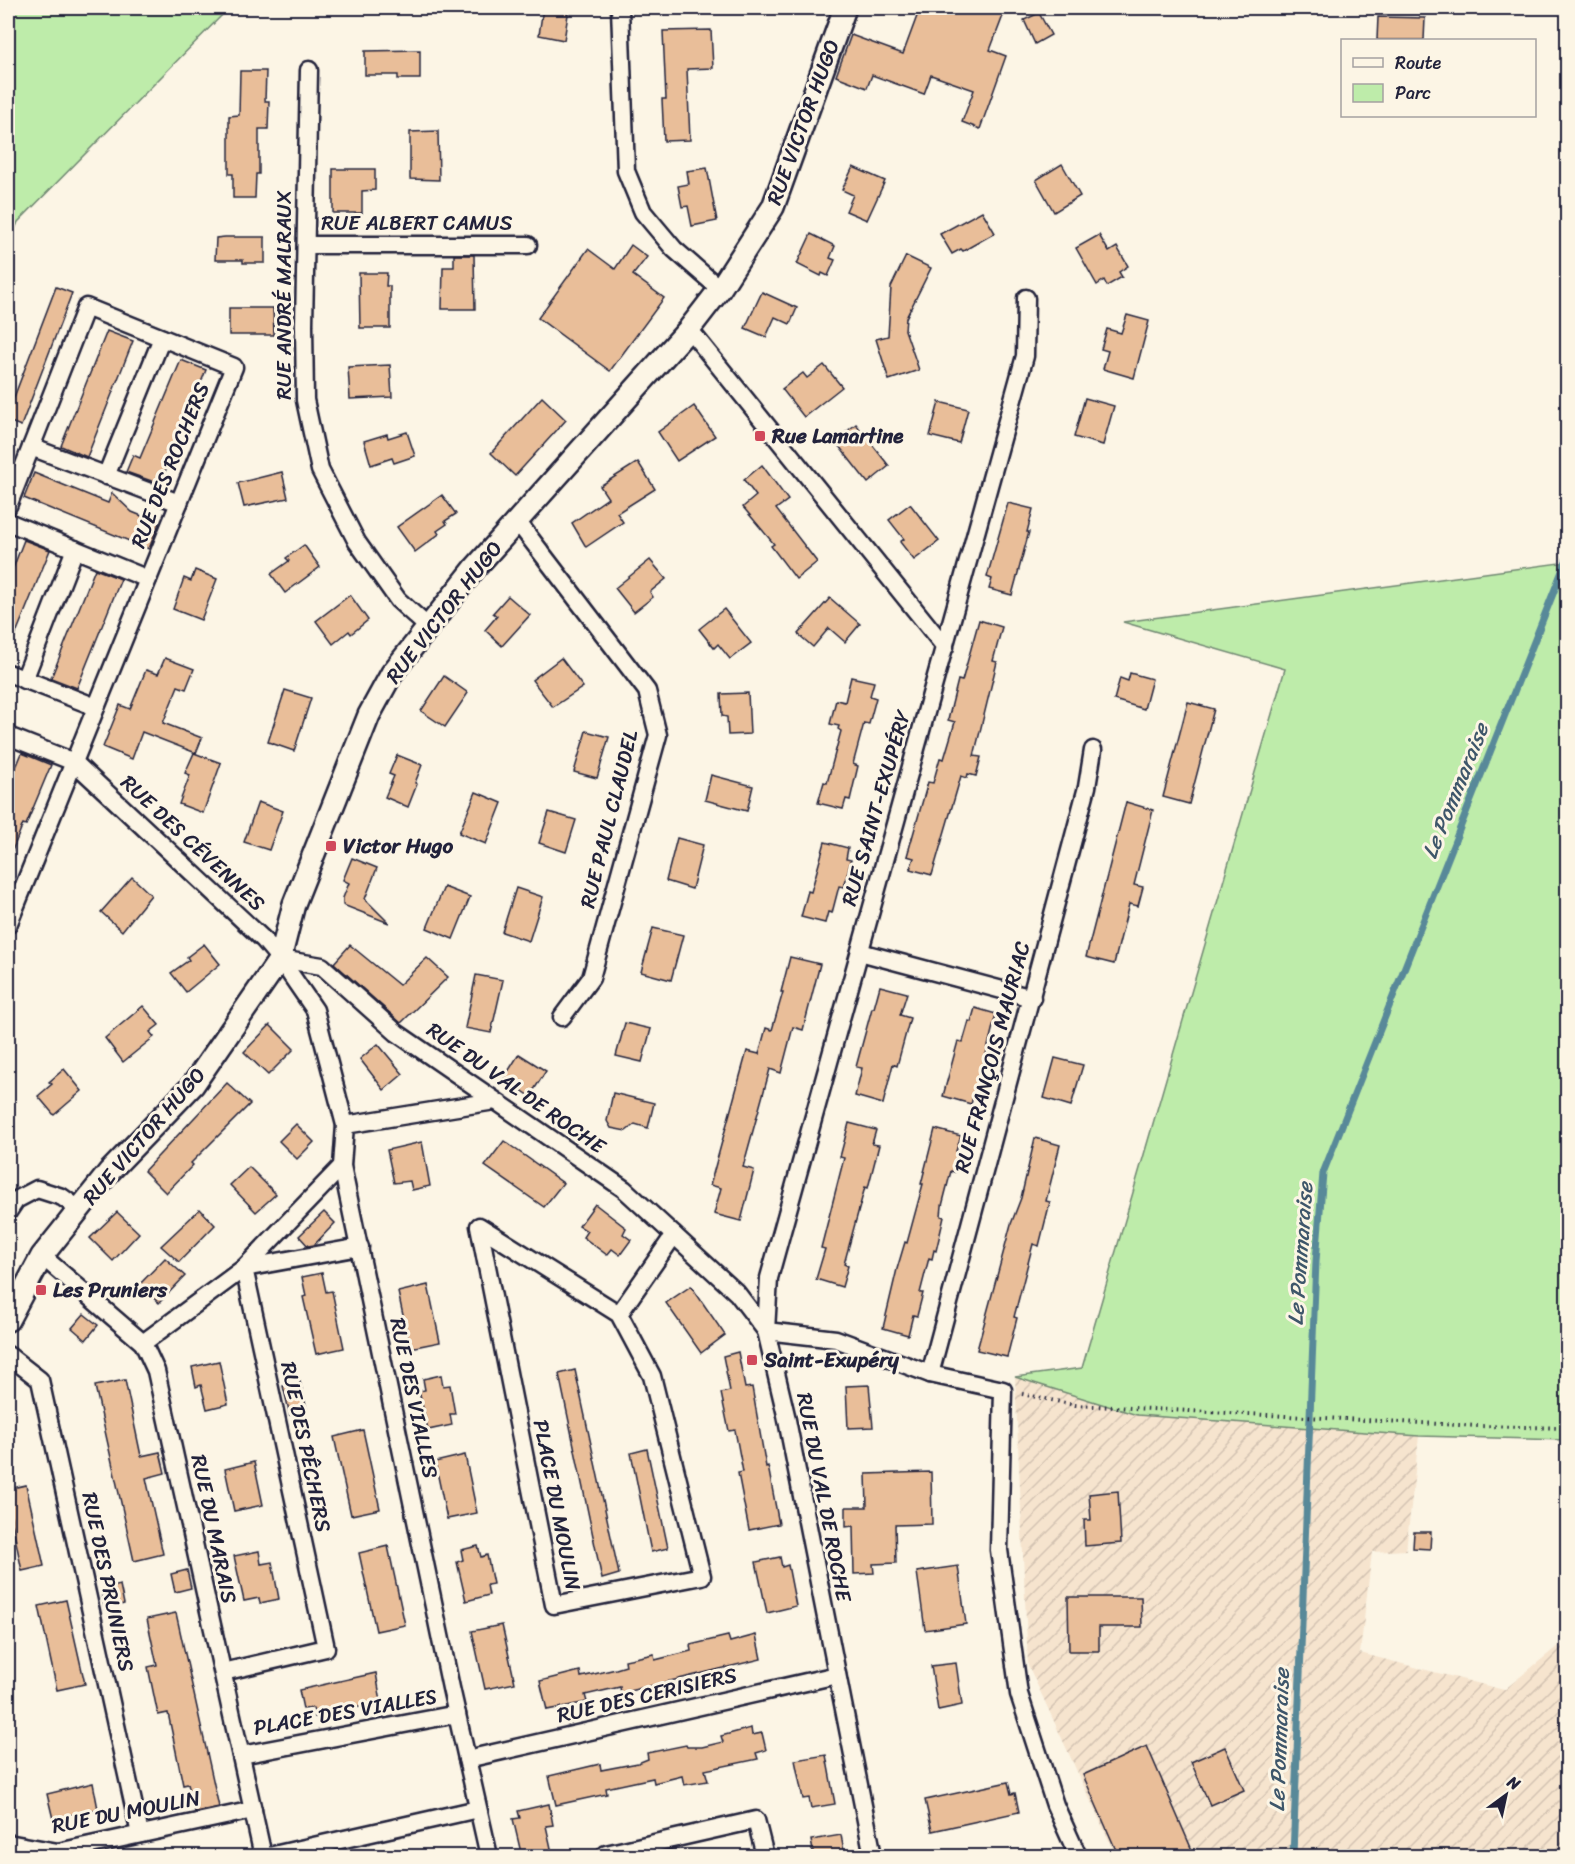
<svg xmlns="http://www.w3.org/2000/svg" width="1575" height="1864" font-family="Sriracha,sans-serif">
	<style>
		.industrial { fill: url(#industrial-furrows) }
		.green { fill: #beecaa; stroke: #708772; stroke-width: 1.5 }
		.lines { fill: none; stroke-linecap: round; stroke-linejoin: round }
		.stream { stroke: #598999; stroke-width: 7 }
		.building { fill: #e9be99; stroke: #22223b; stroke-width: 1.5 }
		.minor-casing { stroke: #22223b; stroke-width: 21 }
		.tertiary-casing { stroke: #22223b; stroke-width: 26 }
		.path { stroke: #22223b; stroke-width: 4; stroke-dasharray: 1.5 4.5; stroke-linecap: butt }
		.minor { stroke: #fcf5e5; stroke-width: 16 }
		.tertiary { stroke: #fcf5e5; stroke-width: 21 }
		.poi-dot { fill: #d1495b; stroke: #fcf5e5; stroke-width: 2 }
		.labels { text-anchor: middle; dominant-baseline: central; stroke-width: 6; stroke-linejoin: round; paint-order: stroke }
		.street-label { font-size: 21px; fill: #22223b; stroke: #fcf5e5 }
		.poi-label { font-size: 21px; font-weight: bold; fill: #22223b; stroke: #fcf5e5; text-anchor: start }
		.water-label { font-size: 22px; font-style: italic; fill: #3e566a; stroke: #fcf5e5 }
	</style>
	<defs>
		<pattern id="industrial-furrows" width="10" height="10" patternUnits="userSpaceOnUse" patternTransform="scale(1.5)"><rect width="10" height="10" fill="#f6e4ce"/><path d="M-1 1l2-2M0 10L10 0M9 11l2-2" fill="none" stroke="#d3c3b2"/></pattern>
	</defs>
	<rect width="100%" height="100%" fill="#fcf5e5"/>
	<filter id="ink" filterUnits="userSpaceOnUse"><feTurbulence type="fractalNoise" baseFrequency=".0167" numOctaves="2"/><feDisplacementMap in="SourceGraphic" scale="12" xChannelSelector="R" yChannelSelector="G"/><feConvolveMatrix kernelMatrix="1 2 1 2 8 2 1 2 1" color-interpolation-filters="sRGB"/></filter>
	<g filter="url(#ink)">
		<path class="industrial" d="M1015,1377L1137,1415L1419,1436L1406,1550L1372,1552L1360,1653L1504,1690L1564,1641L1567,1627V1856H1116L1028,1665Z"/>
		<g class="green">
			<path d="M8,8H229L18,222L8,246Z"/>
			<path d="M1567,562V1440L1419,1436L1137,1415L1015,1377L1082,1368L1285,669L1123,622Z"/>
		</g>
		<g class="lines">
			<path class="stream" d="M1293,1856L1316,1261L1323,1173L1568,556"/>
		</g>
		<g class="building">
			<path d="M543,8H569L564,40L539,35Z"/>
			<path d="M920,8H1006L990,50L1006,56L980,129L962,122L974,90L931,75L924,94L872,75L867,88L836,76L851,35L903,54Z"/>
			<path d="M1039,13L1051,35L1035,44L1024,20Z"/>
			<path d="M1378,17L1425,18L1424,40H1377Z"/>
			<path d="M711,30L713,68L687,69L690,140L664,141L662,99H666L663,31Z"/>
			<path d="M420,50V79H398V75H365V51Z"/>
			<path d="M240,71H266L265,101H269L268,129H259V174H256L255,198H233V174H229V116L239,115Z"/>
			<path d="M438,131L439,180L410,179V132Z"/>
			<path d="M1062,164L1080,196L1054,212L1036,180Z"/>
			<path d="M853,167L885,181L867,220L846,211L853,195L842,190Z"/>
			<path d="M707,168L717,221L692,226L688,206L682,207L678,186L689,184L687,171Z"/>
			<path d="M333,169H375V190L362,191V213H333Z"/>
			<path d="M982,211L995,233L963,251L961,249L952,254L940,234Z"/>
			<path d="M811,234L835,246L830,258L835,260L828,276L822,273L821,276L797,264Z"/>
			<path d="M1099,235L1109,252L1117,247L1128,266L1119,272L1122,277L1107,286L1104,280L1097,285L1076,248Z"/>
			<path d="M225,237H265V263H243V260H215L216,238Z"/>
			<path d="M631,245L647,257L633,275L664,298L610,371L538,318L588,249L615,269Z"/>
			<path d="M454,255H474L475,309H442L443,267H454Z"/>
			<path d="M906,256L931,268L906,318L905,330L919,370L889,380L876,339L888,336L891,287Z"/>
			<path d="M359,273H387L386,286H390V328H360Z"/>
			<path d="M56,287L72,293L21,426L8,421V413Z"/>
			<path d="M762,292L797,308L790,324L775,317L766,337L745,328Z"/>
			<path d="M229,308H273L274,335H229Z"/>
			<path d="M1127,315L1149,321L1134,378L1103,369L1108,351L1101,349L1107,329L1121,333Z"/>
			<path d="M107,331L133,341L87,457L61,446Z"/>
			<path d="M181,360L206,370L160,484L126,472L133,455L140,458Z"/>
			<path d="M390,365L392,397L350,399L348,367Z"/>
			<path d="M824,365L842,387L804,417L782,389L803,373L807,378Z"/>
			<path d="M542,397L566,420L515,476L491,453Z"/>
			<path d="M1085,398L1114,406L1103,445L1074,437Z"/>
			<path d="M939,402L968,409L959,443L930,436Z"/>
			<path d="M694,406L715,436L677,461L658,432Z"/>
			<path d="M856,424L889,466L868,483L835,441Z"/>
			<path d="M407,432L415,456L394,463L392,458L371,465L364,441L387,434L388,438Z"/>
			<path d="M638,462L655,489L617,513L623,522L586,547L572,523L608,498L600,486Z"/>
			<path d="M762,465L788,500L776,509L817,562L796,579L771,546L774,544L743,507L756,496L744,480Z"/>
			<path d="M282,472L288,498L244,507L238,483Z"/>
			<path d="M34,473L108,503L112,493L132,512L159,523L149,549L24,498Z"/>
			<path d="M442,495L456,514L445,521L447,524L437,531L439,534L415,552L397,527Z"/>
			<path d="M1008,503L1033,509L1027,532H1029L1012,595L989,589L992,579L987,577Z"/>
			<path d="M910,504L939,541L914,560L900,542L904,539L889,520Z"/>
			<path d="M24,540L50,550L8,653V581Z"/>
			<path d="M304,545L320,567L285,593L271,574L289,561L286,558Z"/>
			<path d="M650,560L666,579L650,592L653,597L634,612L615,588Z"/>
			<path d="M95,569L121,579L77,688L51,678Z"/>
			<path d="M195,570L217,579L201,620L173,609L184,578L191,581Z"/>
			<path d="M350,595L368,620L351,634L349,631L333,644L316,621Z"/>
			<path d="M508,596L530,615L502,646L485,630L497,616L493,613Z"/>
			<path d="M830,598L860,624L845,642L829,628L813,647L798,634Z"/>
			<path d="M724,609L751,643L730,659L718,644L714,648L699,629Z"/>
			<path d="M979,620L1002,627L993,661L997,662L974,756L981,757L976,776L968,774L967,778L961,776L932,875L910,869L914,858L907,856L928,782L933,783L940,758L944,759L955,722L948,720L958,680L962,681Z"/>
			<path d="M165,658L194,669L186,689L178,686L163,723L202,738L196,753L142,732L132,759L103,747L120,705L130,709L146,670L158,674Z"/>
			<path d="M561,658L583,687L553,707L532,680Z"/>
			<path d="M1130,673L1152,679L1144,709L1114,700L1120,678L1128,681Z"/>
			<path d="M444,676L468,693L445,727L421,711Z"/>
			<path d="M851,677L874,682L870,696L876,698L869,724L864,723L853,764L858,766L850,800L846,799L843,809L818,803L824,782L827,783L841,731L838,729L839,726L830,724L836,700L845,702Z"/>
			<path d="M285,690L311,698L294,751L268,742Z"/>
			<path d="M748,693L750,734L728,735L727,717L722,716L721,694Z"/>
			<path d="M1188,702L1214,709L1189,804L1163,797Z"/>
			<path d="M586,731L609,737L597,778L574,772Z"/>
			<path d="M22,753L51,765L26,825L23,824L8,861V787Z"/>
			<path d="M194,753L221,763L203,813L179,804L190,775L185,773Z"/>
			<path d="M397,755L422,765L415,783L417,784L408,807L385,797L394,776L389,774Z"/>
			<path d="M711,775L753,786L747,811L705,800Z"/>
			<path d="M476,792L502,803L486,844L459,833Z"/>
			<path d="M258,802L283,811L269,850L244,842Z"/>
			<path d="M1126,802L1153,810L1134,885L1143,887L1138,906L1129,904L1114,964L1086,957Z"/>
			<path d="M549,812L576,820L566,852L539,843Z"/>
			<path d="M677,838L703,845L692,889L666,881Z"/>
			<path d="M825,842L848,848L846,859L851,860L844,887L839,886L832,913L828,912L825,923L801,917L808,891L811,892Z"/>
			<path d="M352,858L377,868L365,899L389,923L343,905V898L349,883L343,880Z"/>
			<path d="M132,877L151,895L122,931L101,912Z"/>
			<path d="M444,887L470,897L453,939L427,928Z"/>
			<path d="M516,888L543,897L529,941L502,932Z"/>
			<path d="M653,928L683,935L671,980L641,972Z"/>
			<path d="M204,944L220,964L186,992L171,973L189,960L187,957Z"/>
			<path d="M350,945L399,985L427,958L448,977L401,1023L334,963Z"/>
			<path d="M790,957L820,964L803,1030L793,1027L781,1073L770,1069L743,1167L754,1170L741,1221L714,1214L721,1188L710,1185L747,1051L759,1054L766,1028L772,1030L783,992H781Z"/>
			<path d="M476,975L503,980L491,1033L465,1028Z"/>
			<path d="M880,986L907,993L900,1015L910,1018L897,1066L893,1064L883,1104L855,1096L862,1068L856,1067L872,1008H874Z"/>
			<path d="M143,1006L159,1025L150,1032L154,1037L123,1062L105,1038Z"/>
			<path d="M975,1008L996,1014L978,1087L976,1086L971,1104L943,1096L958,1041L963,1042L969,1021L971,1022Z"/>
			<path d="M625,1023L651,1029L642,1062L616,1056Z"/>
			<path d="M270,1025L294,1049L268,1075L244,1052Z"/>
			<path d="M378,1044L403,1074L384,1090L360,1059Z"/>
			<path d="M519,1054L546,1071L530,1096L504,1078Z"/>
			<path d="M1055,1058L1083,1065L1071,1106L1044,1098Z"/>
			<path d="M64,1069L82,1091L54,1115L38,1096L52,1084L49,1082Z"/>
			<path d="M227,1083L250,1104L191,1163L193,1165L166,1193L144,1171Z"/>
			<path d="M613,1093L654,1103L648,1128L635,1124L626,1131L611,1128L607,1121Z"/>
			<path d="M849,1123L876,1130L872,1144L879,1145L868,1188L865,1187L844,1264L848,1266L842,1287L816,1279L825,1249L821,1248L844,1158L840,1157Z"/>
			<path d="M296,1124L314,1142L297,1159L279,1141Z"/>
			<path d="M935,1129L961,1136L956,1151L960,1152L955,1172L951,1171L942,1206L941,1216L944,1217L936,1251L934,1250L932,1259L929,1258L920,1293H923L917,1316L913,1315L908,1335L883,1328L897,1269L905,1242L907,1243L923,1184H921Z"/>
			<path d="M1035,1138L1060,1145L1046,1201L1050,1202L1039,1246L1033,1244L1014,1317L1017,1318L1007,1357L977,1350L1011,1224L1021,1198Z"/>
			<path d="M504,1141L563,1183L544,1207L485,1166Z"/>
			<path d="M422,1142L430,1186L412,1190L410,1181L394,1183L387,1150Z"/>
			<path d="M249,1167L276,1194L256,1212L230,1185Z"/>
			<path d="M595,1204L626,1228L623,1234L631,1240L620,1255L612,1249L607,1255L583,1237L587,1231L579,1226Z"/>
			<path d="M200,1209L215,1225L179,1262L161,1246Z"/>
			<path d="M117,1212L139,1233L113,1261L90,1238Z"/>
			<path d="M324,1212L335,1223L314,1245L308,1246L299,1236Z"/>
			<path d="M165,1258L185,1276L159,1303L139,1285Z"/>
			<path d="M322,1273L326,1292L332,1291L344,1348L316,1354L303,1297L306,1296L302,1277Z"/>
			<path d="M428,1285L440,1342L410,1348L398,1292Z"/>
			<path d="M691,1286L725,1335L701,1353L666,1303Z"/>
			<path d="M84,1314L98,1325L86,1340L72,1328Z"/>
			<path d="M738,1352L745,1388L752,1387L766,1467L768,1466L779,1524L749,1530L738,1473L743,1472L735,1430L729,1431L721,1393L730,1391L723,1356Z"/>
			<path d="M219,1361L228,1404L207,1409L201,1385L196,1387L192,1367Z"/>
			<path d="M575,1370L619,1574L602,1579L559,1374Z"/>
			<path d="M441,1375L443,1386L450,1385L455,1414H450L452,1425L428,1430L419,1391L425,1390L423,1379Z"/>
			<path d="M125,1380L141,1456L160,1452L165,1473L146,1478L163,1554L134,1561L95,1386Z"/>
			<path d="M300,1382L307,1410L290,1415L283,1386Z"/>
			<path d="M869,1385L873,1427L848,1428L846,1386Z"/>
			<path d="M363,1430L380,1509L351,1515L334,1437Z"/>
			<path d="M647,1449L668,1548L651,1552L631,1453Z"/>
			<path d="M465,1455L477,1513L447,1519L435,1462Z"/>
			<path d="M254,1462L263,1505L234,1511L225,1469Z"/>
			<path d="M931,1472L932,1524L895,1525L896,1563L873,1564L874,1573L854,1574L853,1526L846,1527V1507H867L866,1474Z"/>
			<path d="M26,1485L44,1566L22,1571L8,1503V1489Z"/>
			<path d="M1118,1491L1121,1543L1085,1546L1084,1520H1091L1089,1494Z"/>
			<path d="M1414,1532H1431L1430,1549L1413,1548Z"/>
			<path d="M388,1546L405,1625L376,1631L359,1553Z"/>
			<path d="M478,1546L481,1557L487,1555L493,1584L487,1585L489,1595L466,1601L457,1562L463,1560L461,1550Z"/>
			<path d="M259,1551L261,1564L272,1562L279,1599L260,1603L259,1598L244,1601L234,1556Z"/>
			<path d="M780,1557L782,1567L788,1565L796,1606L767,1613L756,1562Z"/>
			<path d="M958,1566L966,1624L925,1630L917,1572Z"/>
			<path d="M187,1570L191,1588L175,1592L171,1574Z"/>
			<path d="M120,1585L124,1604L105,1609L101,1590Z"/>
			<path d="M1068,1597H1141L1142,1627H1099V1651H1069Z"/>
			<path d="M66,1600L85,1684L57,1690L39,1606Z"/>
			<path d="M176,1613L219,1807L195,1812L188,1784L183,1785L168,1713L158,1715L148,1667L157,1665L147,1619Z"/>
			<path d="M502,1625L515,1683L485,1689L472,1631Z"/>
			<path d="M756,1635L761,1659L621,1693L620,1687L585,1695L587,1702L547,1710L540,1681L580,1671L581,1677L616,1669L626,1666L625,1660L654,1654L655,1660L691,1651L690,1645L728,1636L730,1642Z"/>
			<path d="M956,1663L962,1705L938,1710L931,1666Z"/>
			<path d="M376,1673L381,1702L315,1717L313,1708L303,1709L299,1690Z"/>
			<path d="M751,1728L752,1735L762,1733L766,1750L756,1753L758,1759L705,1770L708,1781L684,1785L682,1776L654,1783L653,1778L606,1788L607,1794L556,1805L549,1776L600,1764L601,1770L638,1763L648,1759L647,1753L686,1745L687,1747H702L723,1742L721,1736Z"/>
			<path d="M1147,1746L1195,1857H1119L1083,1775Z"/>
			<path d="M1225,1747L1244,1790L1210,1805L1191,1762Z"/>
			<path d="M826,1755L835,1804L811,1808L809,1798L803,1799L795,1760Z"/>
			<path d="M1008,1782L1011,1794L1015,1793L1019,1812L932,1831L925,1800Z"/>
			<path d="M93,1783L98,1809L53,1819L47,1794Z"/>
			<path d="M549,1804L553,1825L546,1826L553,1857H522L513,1819L520,1818L518,1811Z"/>
			<path d="M841,1835L845,1857H814L811,1840Z"/>
		</g>
		<g class="lines">
			<g class="minor-casing">
				<g id="minor">
					<path d="M620,8L626,171L643,212L674,249L720,289"/>
					<path d="M309,70L304,325L305,400L320,470L357,542L398,600L428,627"/>
					<path d="M306,245H528"/>
					<path d="M689,329L945,647"/>
					<path d="M31,447L179,503"/>
					<path d="M106,476L162,338"/>
					<path d="M8,506L86,307L234,367L8,925"/>
					<path d="M517,521L647,691L658,735L591,978L562,1017"/>
					<path d="M8,522L148,579"/>
					<path d="M8,673L96,707"/>
					<path d="M24,680L75,549"/>
					<path d="M8,736L74,762L264,940L280,959L315,1010L345,1125L342,1166L451,1688L489,1856"/>
					<path d="M860,952L1032,998"/>
					<path d="M280,959L322,966L397,1033L624,1189L737,1293L766,1331L786,1415L873,1856"/>
					<path d="M345,1125L495,1101"/>
					<path d="M8,1212L16,1200L37,1189L62,1197L79,1209"/>
					<path d="M42,1256L143,1343L156,1371L263,1856"/>
					<path d="M619,1314L479,1226L554,1605L702,1576L652,1376L619,1314L674,1235"/>
					<path d="M766,1331L769,1278L1025,356L1026,298"/>
					<path d="M766,1331L836,1339L930,1374L1003,1390L999,1550L1019,1694L1055,1805L1078,1856"/>
					<path d="M143,1343L244,1268L342,1166"/>
					<path d="M8,1355L40,1380L140,1834"/>
					<path d="M930,1374L1087,787L1093,750"/>
					<path d="M223,1672L326,1648L244,1268L360,1247"/>
					<path d="M241,1755L457,1714"/>
					<path d="M467,1759L837,1675"/>
					<path d="M8,1843L58,1852L253,1810"/>
					<path d="M269,1856L478,1809"/>
					<path d="M606,1856V1854L756,1820L765,1856"/>
				</g>
			</g>
			<g class="tertiary-casing">
				<path id="tertiary" d="M8,1320L42,1256L109,1172L193,1085L280,959L294,904L369,715L392,673L475,568L689,329L720,289L773,207L845,8"/>
			</g>
			<path class="path" d="M1022,1394L1075,1405L1478,1426L1568,1428"/>
			<use href="#minor" class="minor"/>
			<use href="#tertiary" class="tertiary"/>
		</g>
	</g>
	<g class="poi-dot">
		<rect x="754" y="430" width="12" height="12" rx="3"/>
		<rect x="325" y="840" width="12" height="12" rx="3"/>
		<rect x="35" y="1284" width="12" height="12" rx="3"/>
		<rect x="746" y="1354" width="12" height="12" rx="3"/>
	</g>
	<g class="labels">
		<g class="street-label">
			<text transform="translate(803 122) rotate(-70)">RUE VICTOR HUGO</text>
			<text x="417" y="223">RUE ALBERT CAMUS</text>
			<text transform="translate(284 295) rotate(-90)">RUE ANDRÉ MALRAUX</text>
			<text transform="translate(170 465) rotate(-68)">RUE DES ROCHERS</text>
			<text transform="translate(444 612) rotate(-52)">RUE VICTOR HUGO</text>
			<text transform="translate(876 808) rotate(-74)">RUE SAINT-EXUPÉRY</text>
			<text transform="translate(609 819) rotate(-76)">RUE PAUL CLAUDEL</text>
			<text transform="translate(193 843) rotate(43)">RUE DES CÉVENNES</text>
			<text transform="translate(992 1057) rotate(-75)">RUE FRANÇOIS MAURIAC</text>
			<text transform="translate(516 1088) rotate(35)">RUE DU VAL DE ROCHE</text>
			<text transform="translate(144 1136) rotate(-49)">RUE VICTOR HUGO</text>
			<text transform="translate(414 1398) rotate(78)">RUE DES VIALLES</text>
			<text transform="translate(306 1447) rotate(78)">RUE DES PÊCHERS</text>
			<text transform="translate(824 1497) rotate(79)">RUE DU VAL DE ROCHE</text>
			<text transform="translate(557 1505) rotate(79)">PLACE DU MOULIN</text>
			<text transform="translate(214 1529) rotate(78)">RUE DU MARAIS</text>
			<text transform="translate(108 1582) rotate(78)">RUE DES PRUNIERS</text>
			<text transform="translate(647 1695) rotate(-13)">RUE DES CERISIERS</text>
			<text transform="translate(345 1712) rotate(-10)">PLACE DES VIALLES</text>
			<text transform="translate(126 1812) rotate(-11)">RUE DU MOULIN</text>
		</g>
		<g class="poi-label">
			<text x="772" y="436">Rue Lamartine</text>
			<text x="343" y="846">Victor Hugo</text>
			<text x="53" y="1290">Les Pruniers</text>
			<text x="764" y="1360">Saint-Exupéry</text>
		</g>
		<g class="water-label">
			<text transform="translate(1455 791) rotate(-68)">Le Pommaraise</text>
			<text transform="translate(1300 1254) rotate(-86)">Le Pommaraise</text>
			<text transform="translate(1279 1740) rotate(-88)">Le Pommaraise</text>
		</g>
	</g>
	<rect width="1575" height="1864" fill="none" stroke="#fcf5e5" stroke-width="30"/>
	<rect x="15" y="15" width="1545" height="1834" fill="none" stroke="#22223b" stroke-width="2" filter="url(#ink)"/>
	<rect x="1341" y="39" width="195" height="78" fill="#fcf5e5" stroke="#a5a1a1" stroke-width="1.5"/>
	<rect x="1353" y="58" width="30" height="9" fill="#fcf5e5" stroke="#a5a1a1" stroke-width="1.5"/>
	<text x="1395" y="69" font-size="18" fill="#22223b">Route</text>
	<rect x="1353" y="84" width="30" height="18" fill="#beecaa" stroke="#a5a1a1" stroke-width="1.5"/>
	<text x="1395" y="99" font-size="18" fill="#22223b">Parc</text>
	<g transform="translate(1506 1795) rotate(33)" stroke="#fcf5e5" stroke-width="4.5" paint-order="stroke">
	<path d="M0-4.5L10 22L0 15L-10 22Z" fill="#22223b"/>
	<text y="-9" font-size="16" font-weight="bold" text-anchor="middle" fill="#22223b">N</text>
	</g>
</svg>
